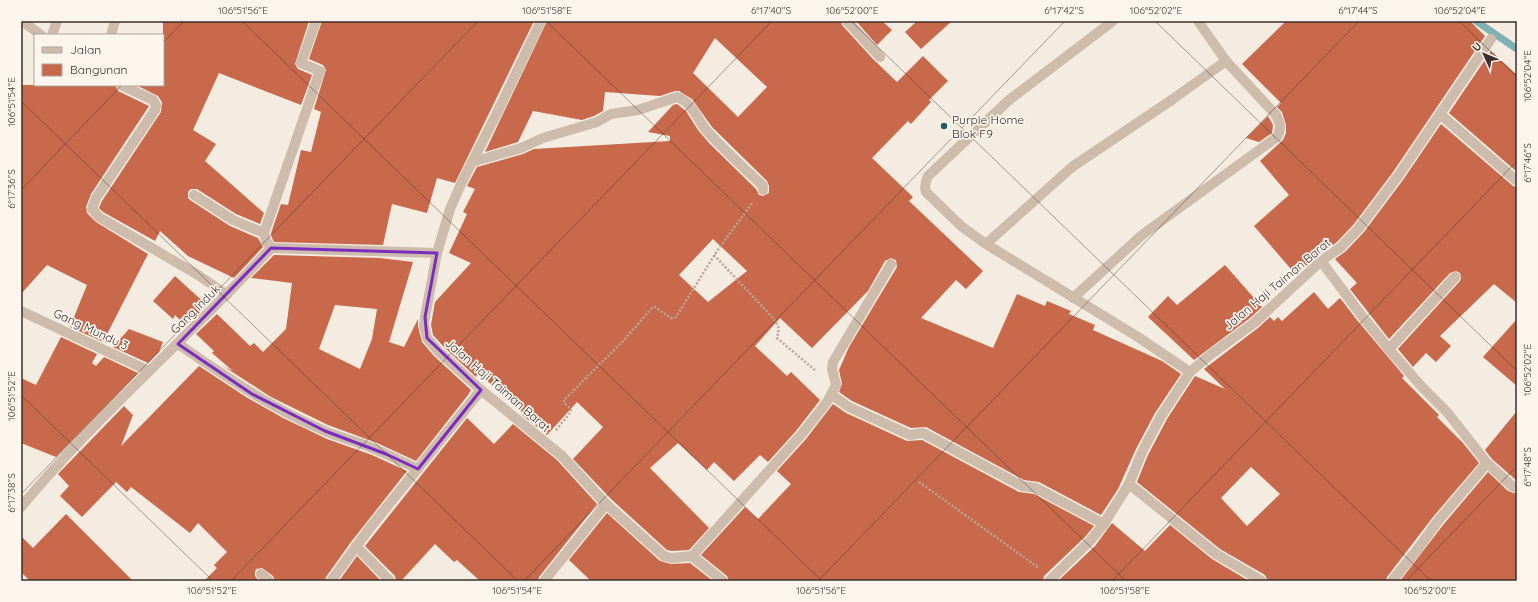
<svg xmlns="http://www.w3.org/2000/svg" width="1538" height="602" font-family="Quicksand,sans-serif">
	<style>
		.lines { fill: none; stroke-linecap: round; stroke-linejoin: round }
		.stream { stroke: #7fb0b2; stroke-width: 7 }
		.building { fill: #c8694b; fill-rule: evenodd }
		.path { stroke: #b9a596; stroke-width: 2.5; stroke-dasharray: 2 2; stroke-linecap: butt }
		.minor { stroke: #cdbbac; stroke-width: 10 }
		.marked { fill: none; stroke: #7b2cbf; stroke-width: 3; stroke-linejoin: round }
		.ticks { fill: none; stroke: #3b302b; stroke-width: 1; stroke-opacity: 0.45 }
		.poi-dot { fill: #1f5a5e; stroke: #fbf5ee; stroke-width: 1.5 }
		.labels { text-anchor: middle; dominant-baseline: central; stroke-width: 3.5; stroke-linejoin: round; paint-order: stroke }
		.poi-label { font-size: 12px; fill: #3b302b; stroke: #fbf5ee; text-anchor: start }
		.street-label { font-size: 12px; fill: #3b302b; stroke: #fbf5ee }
		.neatline { fill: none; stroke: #3b302b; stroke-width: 1.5 }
		.ticks-label { font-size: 10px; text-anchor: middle; fill: #3b302b }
	</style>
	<rect width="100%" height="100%" fill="#f4ebe1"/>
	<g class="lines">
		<path class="stream" d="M1476,21L1517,49"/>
	</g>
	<g class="building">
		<path d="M163,21H309L295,64L298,69L312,75L301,105L219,73L193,130L216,144L205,161L264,213L260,224L236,214L197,189H191L188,192V198L190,200L230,226L258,238L263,247L234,278L188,256L160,231L155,241L103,212L99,208L102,201L161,112L162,102L158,96L136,85H163Z"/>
		<path d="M322,21H534L455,183L437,178L427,213L392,204L383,245L274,242L272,238L271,233L281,204L288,205L301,150L311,152L321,112L314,109L326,70L323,65L309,59Z"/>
		<path d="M547,21H841L842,25L872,58L897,82L923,56L948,81L929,100L931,102L911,124L908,121L872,158L913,197L909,201L983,271L966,289L956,280L921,318L993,348L1017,294L1045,306L1047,301L1071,311L1069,314L1095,325L1093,330L1162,361L1181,374L1155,413L1136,449L1118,489L1101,515L1039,482L1024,480L926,427L911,428L852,401L839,392L842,384L839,370L849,347L897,267L896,260L891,258L885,261L868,291L812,348L780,318L755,346L787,376L791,372L820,400L796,431L768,462L760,455L734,481L714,462L707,470L678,443L650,468L709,528L689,550L672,551L667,550L611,499L573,459L603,427L577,402L547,435L522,415L523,413L497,388L496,389L478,372L476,377L443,346L433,335L431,325L435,302L471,263L449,253L467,214L463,212L475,189L467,186L477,167L523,154L534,149L670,141V136L648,132L673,105L677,104L686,111L698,130L709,143L756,189L759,195L763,196L769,193V186L767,181L712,127L692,99L679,91H675L660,96L605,92L603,111L594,116L582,120L533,111L518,142L485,152ZM715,38L767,87L738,117L693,73ZM713,239L747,271L708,302L679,275Z"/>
		<path d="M856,21H882L892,30L877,45Z"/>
		<path d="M917,21H952L921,49L905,32Z"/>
		<path d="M1286,21H1470L1485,36L1393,172L1354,224L1337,242L1317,256L1296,275L1254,226L1289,195L1260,161L1283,140L1286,133V125L1282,112L1277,107L1281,103L1242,64Z"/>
		<path d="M1491,51L1517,75V172L1449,113Z"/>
		<path d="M21,85H115L118,91L149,106L91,194L86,207L87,213L96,222L148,254L103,342L70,327L87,285L47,265L21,294Z"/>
		<path d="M1268,116L1273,125L1272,133L1259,142L1246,138Z"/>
		<path d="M1441,124L1513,186L1517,187V303L1494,284L1440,336L1451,346L1436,362L1426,353L1413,367L1398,349L1460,281L1461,278L1460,273L1456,271L1450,273L1389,339L1350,289L1357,283L1335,259L1346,251L1364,232L1403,180Z"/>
		<path d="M274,255L380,258L413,262L389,342L404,347L418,319V326L422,342L434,356L471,390L468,395L416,461L377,443L328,425L271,397L223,366L233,371L212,353L214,351L196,334L217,314L250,346L254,343L263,352L286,329L292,283L251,278ZM335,305L377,309L372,339L360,369L319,349Z"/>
		<path d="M1225,265L1262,307L1250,318L1194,360L1148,317L1168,296L1177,305Z"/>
		<path d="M175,276L207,305L186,326L175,315L173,319L153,301Z"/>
		<path d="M1314,292L1328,309L1340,298L1357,320L1404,376L1402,378L1439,415L1437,417L1463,443L1479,463L1433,517L1387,577L1386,581H1268L1265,575L1220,549L1137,482L1148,455L1167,419L1195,376L1225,389L1204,369L1258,328L1270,317L1274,321L1278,317L1282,321ZM1251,467L1280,494L1247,526L1221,498Z"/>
		<path d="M1517,319V386L1483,357Z"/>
		<path d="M129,329L163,342L159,352L148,363L113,347Z"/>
		<path d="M61,337L97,354L92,363L96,366L104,357L138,373L56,457L21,443V378L36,385Z"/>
		<path d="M199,366L246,397L283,418L327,439L372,455L407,471L351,542L326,577L325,581H275L273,576L262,568L256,569L255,572V576L259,581H204L217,568L214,565L227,552L198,523L190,533L131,487L127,492L116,482L82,517L60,496L69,486L58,474L124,406L133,415L121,446Z"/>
		<path d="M833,404L846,413L907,441L922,440L1019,492L1034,494L1094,526L1085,537L1044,576L1043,581H729L727,576L701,555L745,507L758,519L791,484L777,471L806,439Z"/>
		<path d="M1517,411V481L1492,459L1485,450Z"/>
		<path d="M467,418L494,444L513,424L557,460L597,504L539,577L538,581H480L457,560L454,562L435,544L401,581H396L395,576L365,546Z"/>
		<path d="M1488,472L1508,491L1517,494V581H1400L1443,525Z"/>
		<path d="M607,513L660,561L671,564L690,563L713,581H591L569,560Z"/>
		<path d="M66,514L133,581H30L21,572V536L33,548Z"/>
		<path d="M1112,523L1145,551L1170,525L1212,559L1249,581H1058L1095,546Z"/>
		<path d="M357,556L381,581H339Z"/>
	</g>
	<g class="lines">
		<g class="path">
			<path d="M714,255L774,319L779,328L777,338L816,371"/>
			<path d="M556,430L570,413L571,409L564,403V400L623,341L652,308L655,307L671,318L676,317L717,251L753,202"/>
			<path d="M919,482L1039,568"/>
		</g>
		<g class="minor">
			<path d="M22,21L41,35"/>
			<path d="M541,21L497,113L462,182L450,209L437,253L425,317L424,325L427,338L438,351L481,390L561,455L606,504L664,556L671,558L692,556L723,581"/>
			<path d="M847,21L880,57"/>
			<path d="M1113,21L1009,100L928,176C925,182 924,186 926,192L961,226L986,244L1138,337L1190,372"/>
			<path d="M52,35L57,21"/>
			<path d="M111,35L115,21"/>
			<path d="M121,85L153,100L156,105L155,110L96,198L92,209L99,217L198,275L227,295"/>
			<path d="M1440,114L1517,181"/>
			<path d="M472,162L521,148L543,138L597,122L611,114L638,110L677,97C693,103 697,119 707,131C725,151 744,168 763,186V190"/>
			<path d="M194,195L233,220L264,233"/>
			<path d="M986,244L1072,167L1173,99L1226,61"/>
			<path d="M271,248L266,241L264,233L320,71L301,63L316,21"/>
			<path d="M1321,261L1362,316L1393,354L1422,387L1447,412L1487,463L1512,486L1517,488"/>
			<path d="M1073,298L1142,235L1277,137C1282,128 1280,123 1276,115L1226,61L1198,21"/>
			<path d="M21,311L149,371"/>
			<path d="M178,344C225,376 272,409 325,431C336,436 348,439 359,443C380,450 398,460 418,469"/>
			<path d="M1389,349L1455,277"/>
			<path d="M832,395L849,407L910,435L923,433L1022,486L1036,488L1104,524"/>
			<path d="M1129,484L1216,554L1262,581"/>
			<path d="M21,507C98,414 190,336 271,248L437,253"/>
			<path d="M356,546L390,581"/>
			<path d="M692,556L801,435L827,402L836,385L832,369L833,362L891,264"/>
			<path d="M261,574L269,581"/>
			<path d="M331,581L369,529L481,390"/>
			<path d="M544,581L606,504"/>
			<path d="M1049,581L1090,541L1103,525L1129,484L1142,452L1161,416L1190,372L1210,355L1254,323L1321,261L1341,247L1359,228L1398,176L1491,39"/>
			<path d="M1392,581L1417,550L1438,521L1487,463"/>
		</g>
	</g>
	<path class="marked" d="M271,248L437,253L425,317L427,338L481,390L418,469L386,454L325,431L252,394L178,344Z"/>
	<path class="ticks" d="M242,21L822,581M546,21L1126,581M851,21L1431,581M1155,21L1517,371M1459,21L1517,77M163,43L184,21M21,101L518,581M21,190L122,85M21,395L213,581M21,494L478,21M231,581L772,21M524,581L1065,21M818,581L1359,21M1112,581L1517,161M1406,581L1517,466"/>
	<circle class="poi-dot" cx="944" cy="126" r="4"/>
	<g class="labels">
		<g class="poi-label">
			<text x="952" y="119">Purple Home<tspan x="952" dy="14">Blok F9</tspan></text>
		</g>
		<g class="street-label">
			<text transform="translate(1277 284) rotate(-40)">Jalan Haji Taiman Barat</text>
			<text transform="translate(195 309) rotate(-45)">Gang Induk</text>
			<text transform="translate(91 329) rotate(25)">Gang Mundu 3</text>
			<text transform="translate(498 385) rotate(41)">Jalan Haji Taiman Barat</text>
		</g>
	</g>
	<rect width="1538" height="602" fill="none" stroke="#fbf5ee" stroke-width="44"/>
	<rect x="34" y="34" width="130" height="52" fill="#fbf5ee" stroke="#aea6a0"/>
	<rect x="42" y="47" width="20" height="6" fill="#cdbbac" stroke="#aea6a0"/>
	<text x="70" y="54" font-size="12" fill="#3b302b">Jalan</text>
	<rect x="42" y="64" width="20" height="12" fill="#c8694b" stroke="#aea6a0"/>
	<text x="70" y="74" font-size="12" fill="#3b302b">Bangunan</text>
	<g transform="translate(1484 54) rotate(314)" stroke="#fbf5ee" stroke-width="3" paint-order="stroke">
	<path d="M0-3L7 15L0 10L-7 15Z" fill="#3b302b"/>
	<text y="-6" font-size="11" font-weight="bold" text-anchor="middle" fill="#3b302b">U</text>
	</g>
	<rect x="22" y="22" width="1494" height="558" class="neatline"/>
	<g class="ticks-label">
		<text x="243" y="14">106°51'56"E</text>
		<text x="547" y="14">106°51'58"E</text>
		<text x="771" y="14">6°17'40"S</text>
		<text x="852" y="14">106°52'00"E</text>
		<text x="1064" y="14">6°17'42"S</text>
		<text x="1156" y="14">106°52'02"E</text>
		<text x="1358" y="14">6°17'44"S</text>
		<text x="1460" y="14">106°52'04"E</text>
		<text transform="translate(1527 76) rotate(-90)" y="4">106°52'04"E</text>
		<text transform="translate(11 102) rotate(-90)" y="4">106°51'54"E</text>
		<text transform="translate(1527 163) rotate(-90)" y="4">6°17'46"S</text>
		<text transform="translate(11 189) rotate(-90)" y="4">6°17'36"S</text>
		<text transform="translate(1527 370) rotate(-90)" y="4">106°52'02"E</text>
		<text transform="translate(11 396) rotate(-90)" y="4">106°51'52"E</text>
		<text transform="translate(1527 467) rotate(-90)" y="4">6°17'48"S</text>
		<text transform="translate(11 493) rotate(-90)" y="4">6°17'38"S</text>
		<text x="212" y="594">106°51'52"E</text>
		<text x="517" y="594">106°51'54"E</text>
		<text x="821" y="594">106°51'56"E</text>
		<text x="1125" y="594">106°51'58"E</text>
		<text x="1430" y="594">106°52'00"E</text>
	</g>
</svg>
